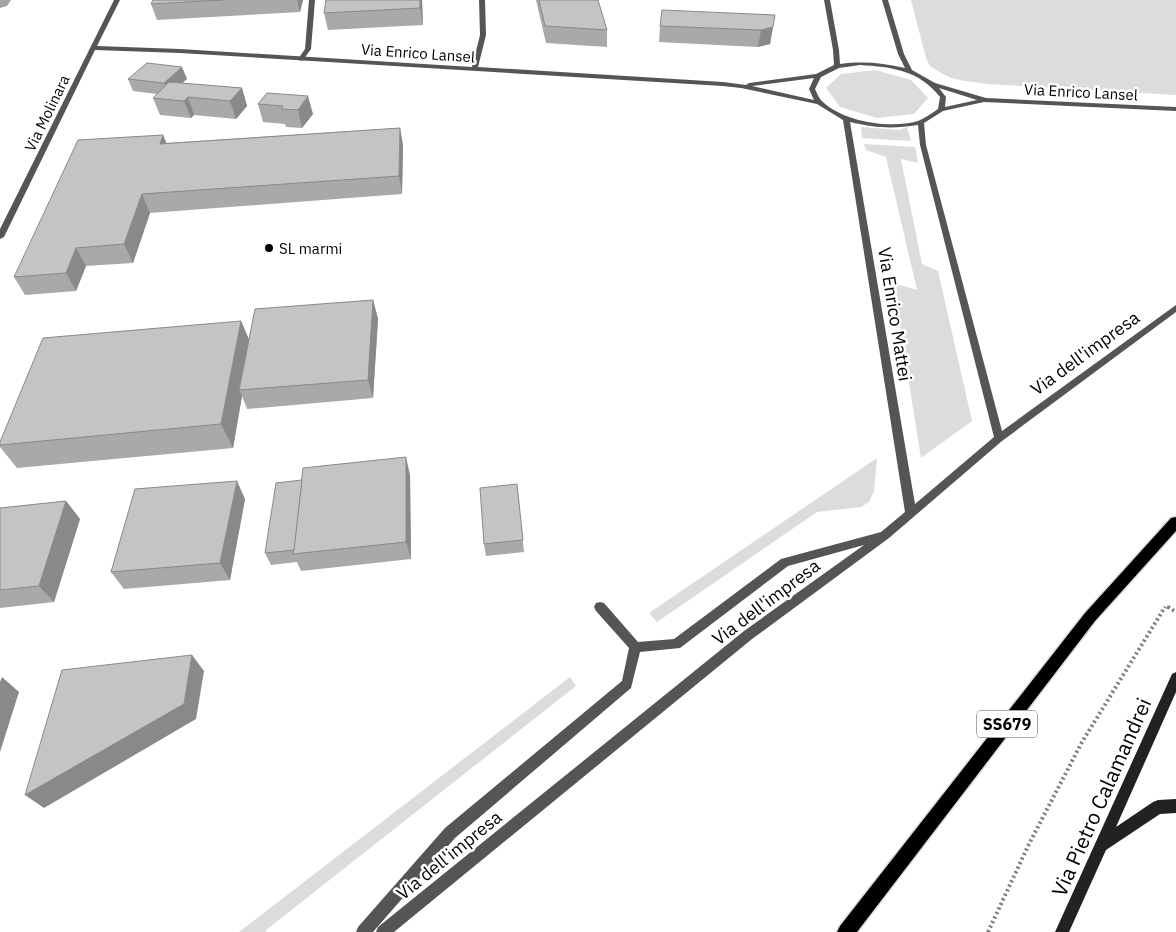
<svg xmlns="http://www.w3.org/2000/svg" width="1176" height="932" font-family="'IBM Plex Sans',sans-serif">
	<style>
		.green { fill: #dcdcdc }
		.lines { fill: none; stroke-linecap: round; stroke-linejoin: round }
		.canal { fill: #a3a3a3; fill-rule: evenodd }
		.primary-casing { stroke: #dbdbdb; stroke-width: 3 }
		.path-far1 { stroke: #777; stroke-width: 3; stroke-dasharray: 1 2.5; stroke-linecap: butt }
		.path { stroke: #777; stroke-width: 4; stroke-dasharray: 2 3; stroke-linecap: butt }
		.lane { fill: #555; fill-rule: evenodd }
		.street { fill: #555; fill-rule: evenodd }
		.secondary { fill: #222; fill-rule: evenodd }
		.primary { fill: #000; fill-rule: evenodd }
		.wall { fill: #a9a9a9 }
		.shaded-wall { fill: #898989 }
		.building { fill: #c4c4c4; stroke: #898989 }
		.poi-dot { fill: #000; stroke: #fff; stroke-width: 2 }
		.labels { text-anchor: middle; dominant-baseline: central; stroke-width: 5; stroke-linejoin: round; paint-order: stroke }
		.far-street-label { font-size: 15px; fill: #000; stroke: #fff }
		.far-poi-label { font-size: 15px; fill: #000; stroke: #fff; text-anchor: start }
		.shield { fill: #fff; stroke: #4c4c4c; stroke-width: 1 }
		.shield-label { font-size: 16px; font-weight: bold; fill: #000 }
		.street-label { font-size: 18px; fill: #000; stroke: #fff }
		.near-street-label { font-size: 21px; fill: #000; stroke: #fff }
	</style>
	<rect width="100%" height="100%" fill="#fff"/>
	<g class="green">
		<path d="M911,0H1176V95L988,84L965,81L951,78L941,73L930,66L926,58Z"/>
		<path d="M876,70L911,80L928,98L914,114L877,118L840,107L826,88L841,74Z"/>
		<path d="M861,127L899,130L907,127L911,141L862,138Z"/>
		<path d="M864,144L915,147L918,163L901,159L922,264L938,271L972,421L921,458L893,283L917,290L886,157L866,150Z"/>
		<path d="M877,458L874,491L869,502L861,507L817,512L657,622L649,613Z"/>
		<path d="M570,677L576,686L266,930V932H239Z"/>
	</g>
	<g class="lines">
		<path class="canal" d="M0,0H11L7,6L0,8Z"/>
		<g class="primary-casing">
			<path id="primary" d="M1176,517V531L1095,621L857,932H837L840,926L1085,613L1171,518Z"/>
		</g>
		<path class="path-far1" d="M1165,608L1166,606L1170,608"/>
		<g class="path">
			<path d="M1168,607L1176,612"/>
			<path d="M988,932L1029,844L1082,742L1165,607"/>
		</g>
		<path class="lane" d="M309,0H315L311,49L303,60L301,61L298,59L305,49Z"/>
		<path class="street" d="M114,0H120L97,46L180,49L472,67L480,35L479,0H485L486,35L478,67L723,82L746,85L749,83L816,74L834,65L833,50L824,0H830L839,50L840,64C863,61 883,63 905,68L898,54L882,0H888L904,54L912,70L935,83L986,98L1176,107V111L984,102L943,111L924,123L926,145L1002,431L1176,305V312L1002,441L889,538L752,639L394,932H376L378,927L744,631L864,545L788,566L680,648L640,652L631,688L455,838L373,932H356L358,927L445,828L622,681L629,648L596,611L594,607L596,603L600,602L604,603L638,642L674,639L781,559L881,532L905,512L843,120L817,104L741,88L723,86L180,53L95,50L4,237L0,239V229ZM860,65C892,67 919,70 940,97L938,109C932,113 925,118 918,121C890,129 844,122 823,102C819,99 817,93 815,89L821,77L839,68ZM814,78L809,89L814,100L752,86ZM939,88L977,100L945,107L946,97ZM850,122C875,128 893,129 918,125L920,145L994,437L915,504Z"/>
		<path class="secondary" d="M1176,672V692L1116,827L1153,802L1158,800L1176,799V813L1160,814L1106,850L1069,932H1055L1172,674Z"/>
		<use href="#primary" class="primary"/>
	</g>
	<g class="wall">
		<path d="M153,0H303L300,12L157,20L151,4Z"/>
		<path d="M326,0H422L423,25L328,30L324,13Z"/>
		<path d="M536,0H598L607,30V47L546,43Z"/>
		<path d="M775,15L770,44L758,47L659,42L660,26Z"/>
		<path d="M128,79H187L182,83L242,88L247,106L236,119L194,115L191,118L160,115L153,98L157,94L133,91Z"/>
		<path d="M267,93L313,114L302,128L286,127L285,124L263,122L258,104Z"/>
		<path d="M400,128L403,146L402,194L150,213L133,263L86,266L76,291L25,295L14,277L163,135L166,143Z"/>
		<path d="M373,300L378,319L373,398L247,409L242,396L233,448L17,468L0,447V442L241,321L249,340Z"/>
		<path d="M410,475L411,559L301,571L297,562L271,565L265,553Z"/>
		<path d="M517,484L524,552L486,556L484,544Z"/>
		<path d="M245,499L230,580L124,589L111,572Z"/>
		<path d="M66,501L80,519L54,602L0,608V508Z"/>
	</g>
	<g class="shaded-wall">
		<path d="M297,0H303L300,12Z"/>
		<path d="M420,0H422L423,25L420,8Z"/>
		<path d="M773,27L770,44L758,47L761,30Z"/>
		<path d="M182,67L187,79L169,95L164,83Z"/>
		<path d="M242,88L247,106L236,119L230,101Z"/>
		<path d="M308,96L313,114L302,128L298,110Z"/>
		<path d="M188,97L194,115L191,118L184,101Z"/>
		<path d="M400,128L403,146L402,194L399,176Z"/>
		<path d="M163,135L170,152L160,144Z"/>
		<path d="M142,194L150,213L133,263L124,244Z"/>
		<path d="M76,248L86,266L76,291L66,273Z"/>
		<path d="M373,300L378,319L373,398L368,380Z"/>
		<path d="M241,321L251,344L239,390L242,396L233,448L221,424Z"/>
		<path d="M406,457L410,475L411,559L406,542Z"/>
		<path d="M237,481L245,499L230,580L220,563Z"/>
		<path d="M66,501L80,519L54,602L39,586Z"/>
		<path d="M192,655L204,671L196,719L44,808L25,795Z"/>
		<path d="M2,677L19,692L0,752V682Z"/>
	</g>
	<g class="building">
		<path d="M153,0H223L151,4Z"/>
		<path d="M326,0H420V8L324,13Z"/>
		<path d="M539,0H598L607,30L545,26Z"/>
		<path d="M662,10L775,15L773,27L761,30L660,26Z"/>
		<path d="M147,63L182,67L164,83L128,79Z"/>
		<path d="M169,82L242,88L230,101L188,97L184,101L153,98Z"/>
		<path d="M267,93L308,96L298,110L281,109L283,106L258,104Z"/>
		<path d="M400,128L399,176L142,194L124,244L76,248L66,273L14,277L78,140L163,135L160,144Z"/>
		<path d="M373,300L368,380L239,390L255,309Z"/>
		<path d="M241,321L221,424L0,445V442L43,338Z"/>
		<path d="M406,457V542L293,554L303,468Z"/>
		<path d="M302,480L294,550L265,553L276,483Z"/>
		<path d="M237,481L220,563L111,572L135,489Z"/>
		<path d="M517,484L523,540L484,544L480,488Z"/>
		<path d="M66,501L39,586L0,590V508Z"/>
		<path d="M192,655L184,704L25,795L62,670Z"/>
	</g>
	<circle class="poi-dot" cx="269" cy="248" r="5"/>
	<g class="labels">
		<g class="far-street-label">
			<text transform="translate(418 53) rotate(4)">Via Enrico Lansel</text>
			<text transform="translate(1081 92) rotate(3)">Via Enrico Lansel</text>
			<text transform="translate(47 113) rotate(-64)">Via Molinara</text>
		</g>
		<g class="far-poi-label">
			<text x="279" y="248">SL marmi</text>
		</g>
		<rect class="shield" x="977" y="710.5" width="60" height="27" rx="4"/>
		<g class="shield-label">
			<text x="1007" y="724">SS679</text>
		</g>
		<g class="street-label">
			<text transform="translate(895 314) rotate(81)">Via Enrico Mattei</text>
			<text transform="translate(1085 353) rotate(-36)">Via dell'impresa</text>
			<text transform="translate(766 602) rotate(-37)">Via dell'impresa</text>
			<text transform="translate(449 855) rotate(-39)">Via dell'impresa</text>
		</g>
		<g class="near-street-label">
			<text transform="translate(1101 797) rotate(-66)">Via Pietro Calamandrei</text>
		</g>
	</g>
</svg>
